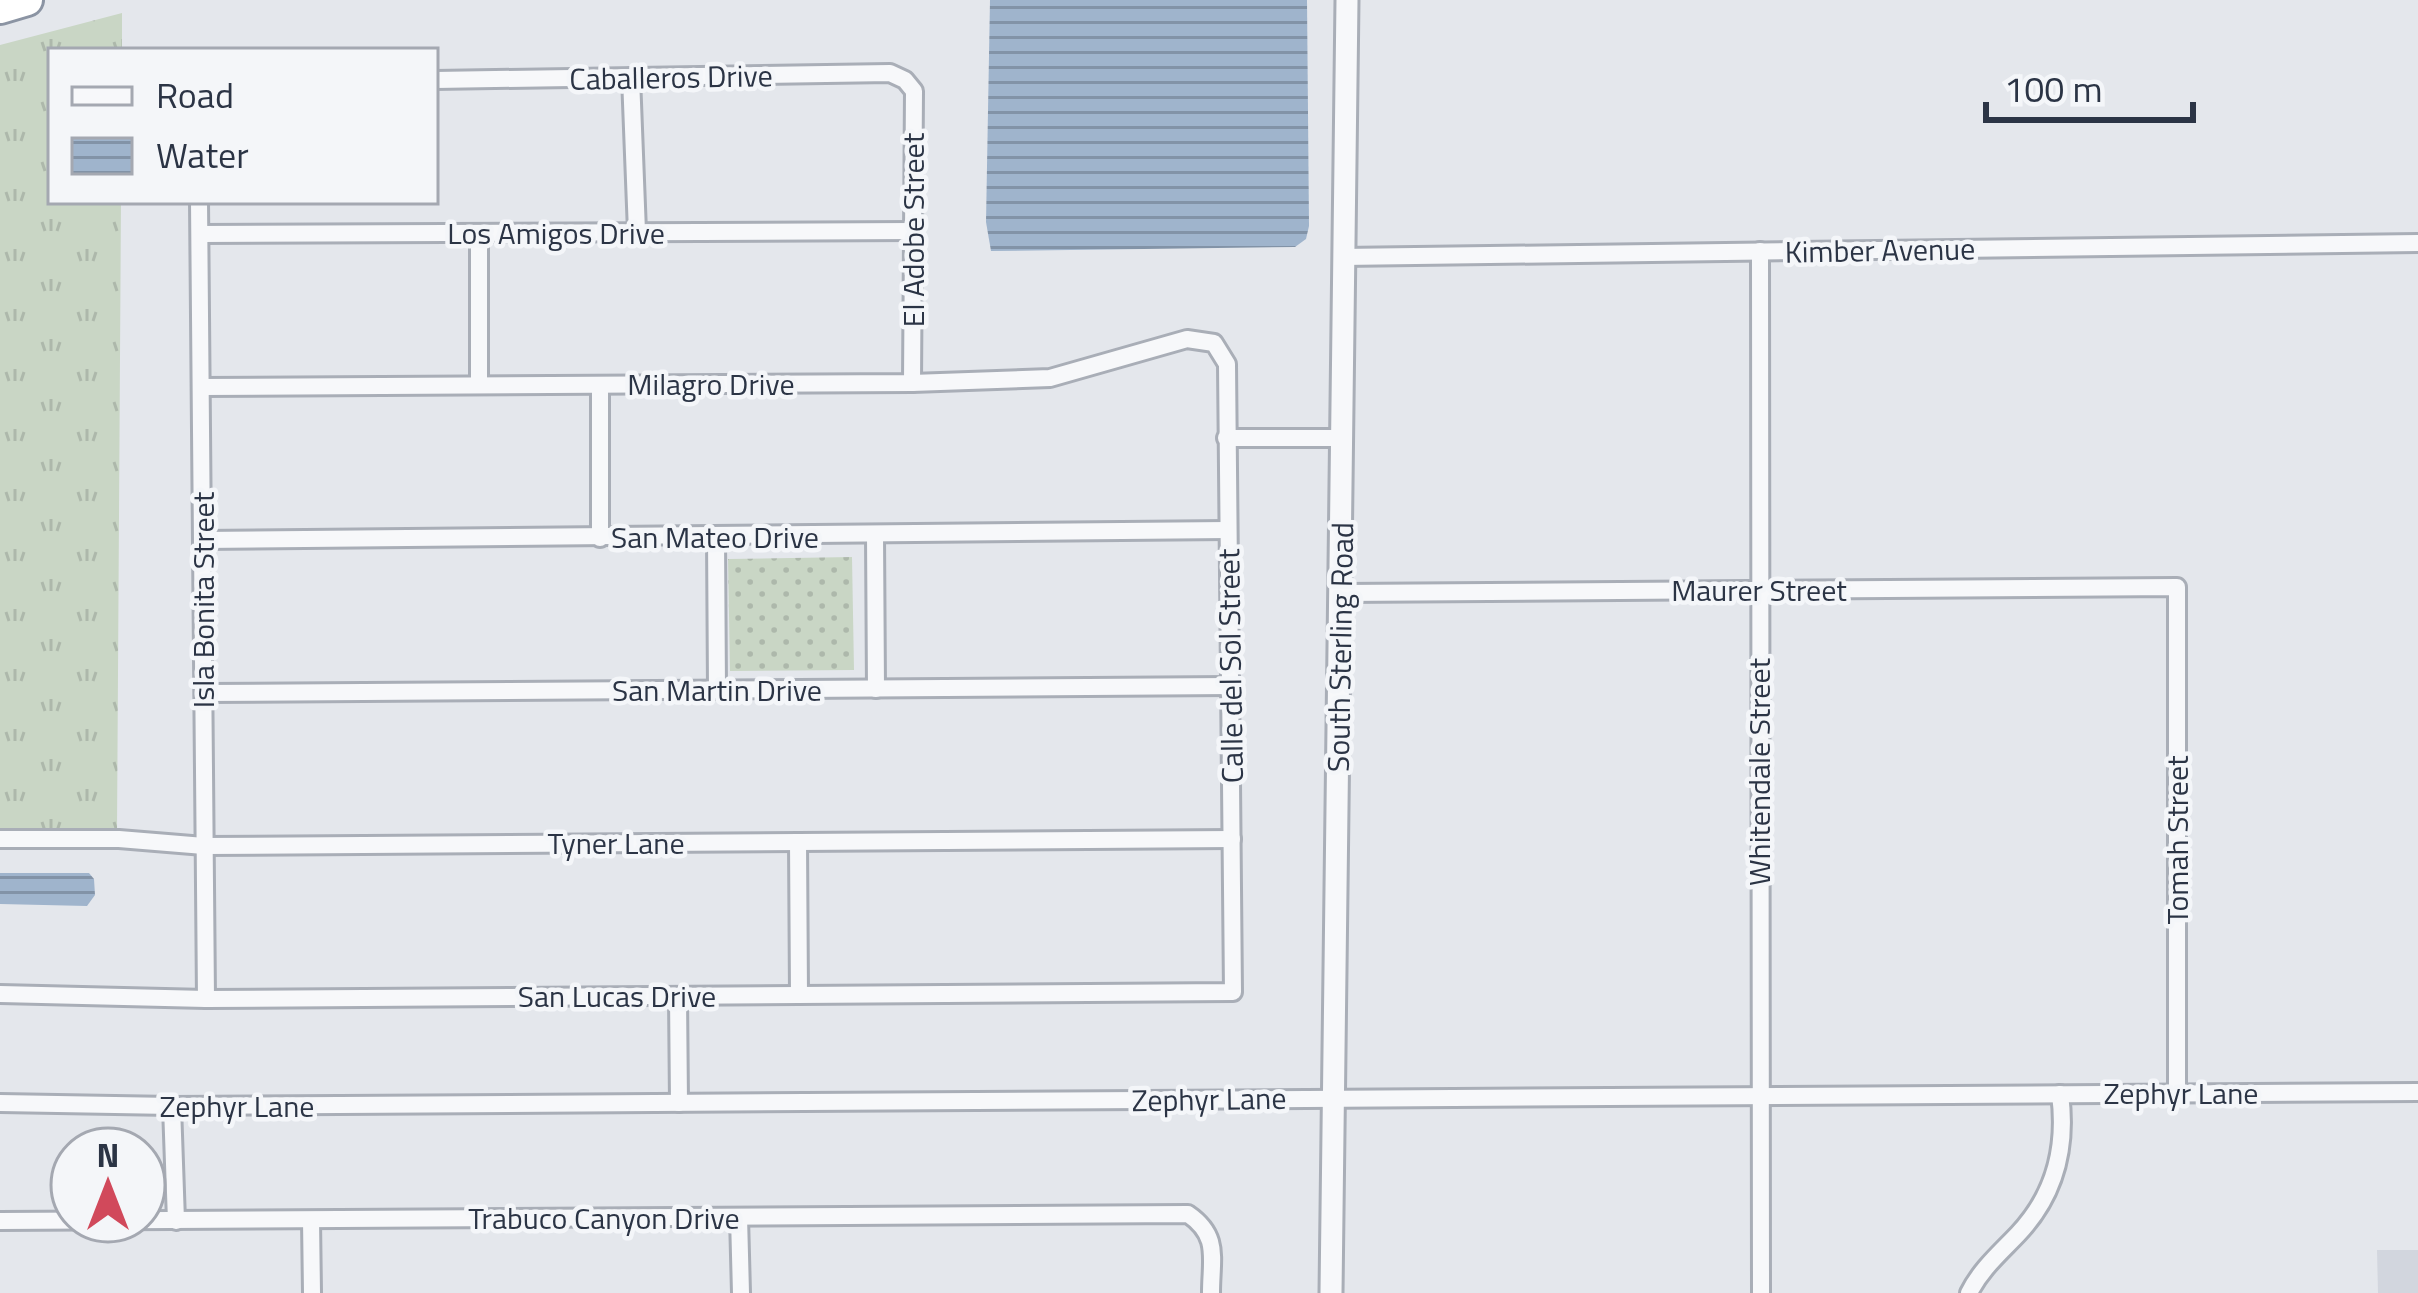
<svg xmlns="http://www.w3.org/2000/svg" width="2418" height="1293" font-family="'Titillium Web',sans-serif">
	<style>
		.built { fill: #d2d6de }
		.grass { fill: url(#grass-tufts) }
		.park { fill: url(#park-dots) }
		.water { fill: url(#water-rules) }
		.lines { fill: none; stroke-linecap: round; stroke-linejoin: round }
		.minor-casing { stroke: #a9aeb7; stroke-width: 22 }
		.tertiary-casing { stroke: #a9aeb7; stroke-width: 27 }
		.motorway-casing { stroke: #8b94a3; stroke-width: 36 }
		.minor { stroke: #f7f8fa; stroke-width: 16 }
		.tertiary { stroke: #f7f8fa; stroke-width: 21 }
		.motorway { stroke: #fff; stroke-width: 30 }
		.labels { text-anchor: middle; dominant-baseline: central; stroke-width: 9; stroke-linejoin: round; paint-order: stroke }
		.street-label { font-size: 30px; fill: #2b3445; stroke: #f4f6f9 }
	</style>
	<defs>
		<pattern id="grass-tufts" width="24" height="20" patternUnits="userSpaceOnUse" patternTransform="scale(3)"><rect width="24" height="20" fill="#c9d6c5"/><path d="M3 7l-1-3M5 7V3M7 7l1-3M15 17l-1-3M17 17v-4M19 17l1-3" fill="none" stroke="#adb8ab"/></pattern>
		<pattern id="park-dots" width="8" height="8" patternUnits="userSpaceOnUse" patternTransform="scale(3)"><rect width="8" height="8" fill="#c9d6c5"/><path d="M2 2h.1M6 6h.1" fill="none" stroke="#adb8ab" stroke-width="1.8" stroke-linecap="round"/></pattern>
		<pattern id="water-rules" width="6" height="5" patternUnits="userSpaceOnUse" patternTransform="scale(3)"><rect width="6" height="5" fill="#9fb4cc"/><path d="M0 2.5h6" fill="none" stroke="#8293a7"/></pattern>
	</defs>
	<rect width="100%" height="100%" fill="#e4e7ec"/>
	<path class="built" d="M2377,1250H2418V1293H2378Z"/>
	<path class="grass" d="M122,13V51H51V201H121L117,832L0,834V45Z"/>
	<path class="park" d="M852,557L854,670L730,671L728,559Z"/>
	<g class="water">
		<path d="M990,0H1307L1309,226L1306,239L1295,247L991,251L986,222Z"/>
		<path d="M0,873H89L94,879L95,895L87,906L0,904Z"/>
	</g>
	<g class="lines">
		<g class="minor-casing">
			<g id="minor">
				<path d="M631,77L637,232"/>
				<path d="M435,80L890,73L905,80L914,91L912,383"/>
				<path d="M199,201L206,999"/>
				<path d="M479,233V385"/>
				<path d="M200,234L913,231"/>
				<path d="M1760,251L1761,1293"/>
				<path d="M1342,257L2418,243"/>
				<path d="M600,385V538"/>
				<path d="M1226,438H1342"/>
				<path d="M875,535L876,689"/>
				<path d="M716,537L717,690"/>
				<path d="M202,540L1228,530"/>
				<path d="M1342,593L2177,587V1093"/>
				<path d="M204,693L1231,686"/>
				<path d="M0,839H119L204,846L1232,839"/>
				<path d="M798,842L799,995"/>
				<path d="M0,994L206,999L1233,992L1227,364L1214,343L1187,339L1050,378L912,383L201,387"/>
				<path d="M678,996L679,1103"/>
				<path d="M0,1103L172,1106L2418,1092"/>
				<path d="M172,1106L176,1221"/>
				<path d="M739,1217L741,1293"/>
				<path d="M311,1220L312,1293"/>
				<path d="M0,1221L1188,1214C1220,1236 1211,1258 1211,1293"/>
				<path d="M1969,1293C1981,1269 2000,1253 2018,1234C2055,1195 2067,1147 2060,1094"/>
			</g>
		</g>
		<g class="tertiary-casing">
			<path id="tertiary" d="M1331,1293L1347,0"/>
		</g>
		<g class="motorway-casing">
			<path id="motorway" d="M0,8L27,0"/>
		</g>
		<use href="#minor" class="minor"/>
		<use href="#tertiary" class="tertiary"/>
		<use href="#motorway" class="motorway"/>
	</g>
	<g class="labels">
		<g class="street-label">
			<text transform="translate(671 77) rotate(-1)">Caballeros Drive</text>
			<text transform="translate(913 230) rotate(-90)">El Adobe Street</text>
			<text x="556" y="233">Los Amigos Drive</text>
			<text transform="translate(1880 250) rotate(-1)">Kimber Avenue</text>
			<text x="711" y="384">Milagro Drive</text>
			<text x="715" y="537">San Mateo Drive</text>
			<text x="1759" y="590">Maurer Street</text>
			<text transform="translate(203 600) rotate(-90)">Isla Bonita Street</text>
			<text transform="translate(1340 647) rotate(-89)">South Sterling Road</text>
			<text transform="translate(1230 666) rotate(-91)">Calle del Sol Street</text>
			<text x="717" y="690">San Martin Drive</text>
			<text transform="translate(1759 772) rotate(-90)">Whitendale Street</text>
			<text transform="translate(2177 840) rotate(-90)">Tomah Street</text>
			<text x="616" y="843">Tyner Lane</text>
			<text x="617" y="996">San Lucas Drive</text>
			<text x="2181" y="1093">Zephyr Lane</text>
			<text transform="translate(1209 1099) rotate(-1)">Zephyr Lane</text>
			<text x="237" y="1106">Zephyr Lane</text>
			<text x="604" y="1218">Trabuco Canyon Drive</text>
		</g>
	</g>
	<rect x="48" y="48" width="390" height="156" fill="#f4f6f9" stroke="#a4a8b1" stroke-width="3"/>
	<rect x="72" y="87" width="60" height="18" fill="#f7f8fa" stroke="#a4a8b1" stroke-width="3"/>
	<text x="156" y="108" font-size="36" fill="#2b3445">Road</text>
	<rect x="72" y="138" width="60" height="36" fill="url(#water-rules)" stroke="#a4a8b1" stroke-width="3"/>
	<text x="156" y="168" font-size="36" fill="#2b3445">Water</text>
	<g transform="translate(108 1185)"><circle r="57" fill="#f4f6f9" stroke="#a4a8b1" stroke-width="3"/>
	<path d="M0-9L21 45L0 30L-21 45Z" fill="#d1495b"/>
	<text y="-18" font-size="33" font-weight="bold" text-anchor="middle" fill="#2b3445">N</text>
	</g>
	<path d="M1986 102v18h207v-18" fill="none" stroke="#2b3445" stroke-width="6"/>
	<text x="2004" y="102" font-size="36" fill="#2b3445" stroke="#f4f6f9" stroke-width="9" paint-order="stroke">100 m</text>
</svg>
